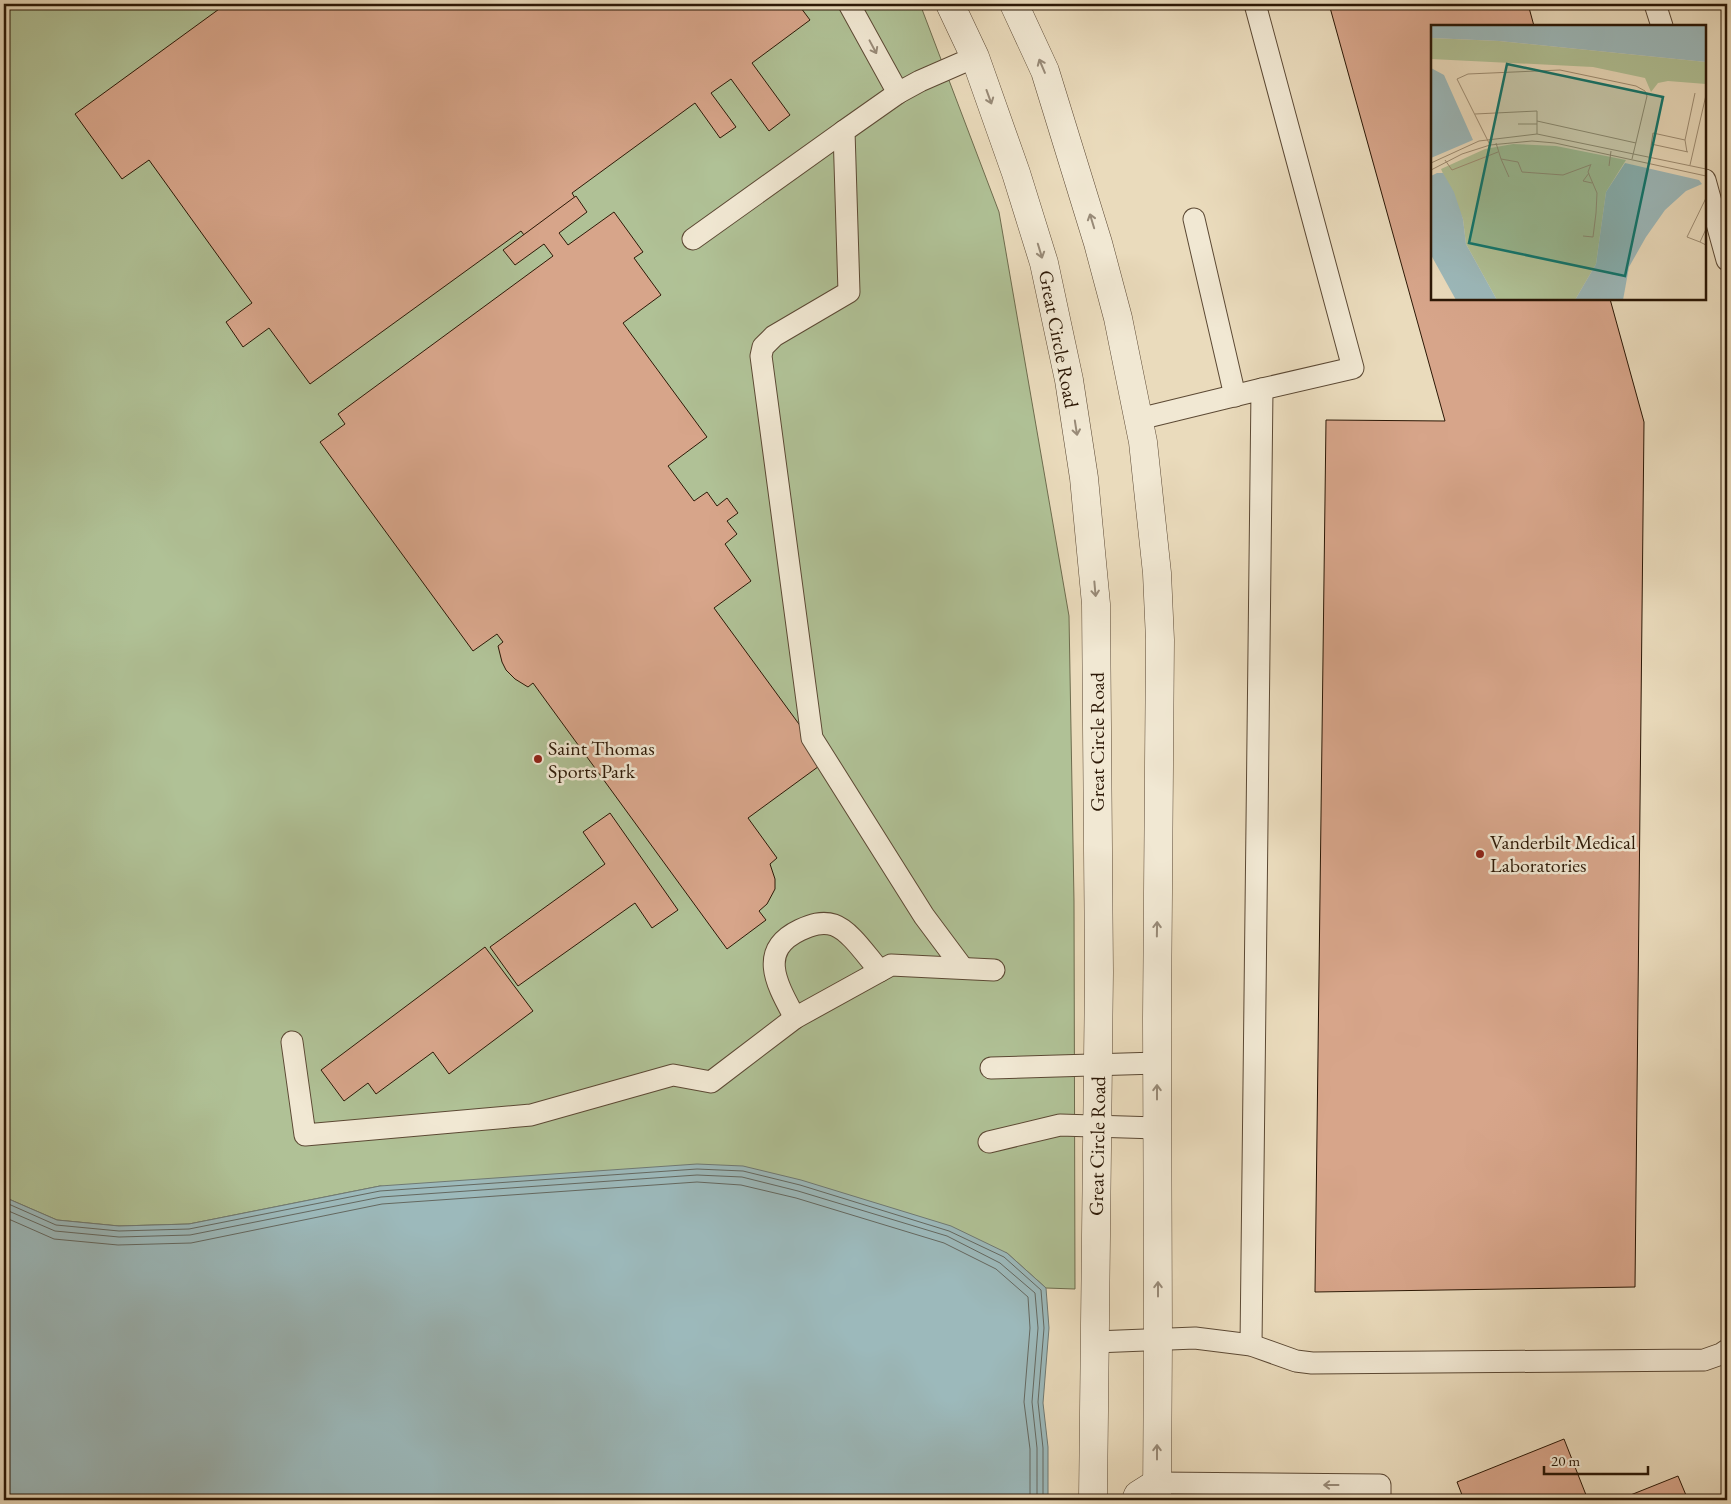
<svg xmlns="http://www.w3.org/2000/svg" width="1731" height="1504" font-family="'EB Garamond',serif">
	<style>
		.green { fill: #b0c196; stroke: #6e6c4e }
		.water { fill: #9cb9bb; stroke: #6f7973 }
		.lines { fill: none; stroke-linecap: round; stroke-linejoin: round }
		.shore { stroke: #646860; stroke-width: 1 }
		.building { fill: #d7a58a; stroke: #2c1806 }
		.service-casing { stroke: #5c4934; stroke-width: 23 }
		.tertiary-casing { stroke: #5c4934; stroke-width: 29 }
		.service { stroke: #f1e8d3; stroke-width: 21 }
		.tertiary { stroke: #f1e8d3; stroke-width: 28 }
		.oneway { stroke: #988a77 }
		.poi-dot { fill: #8f2418; stroke: #f1e8d3; stroke-width: 2 }
		.labels { text-anchor: middle; dominant-baseline: central; stroke-width: 5; stroke-linejoin: round; paint-order: stroke }
		.street-label { font-size: 20px; fill: #2c1806; stroke: #f1e8d3 }
		.poi-label { font-size: 20px; fill: #2c1806; stroke: #f1e8d3; text-anchor: start }
		.inset-road { fill: none; stroke: #9e8d73; stroke-width: 1 }
		.view { fill: #0f766e; fill-opacity: 0.15; stroke: #0f766e; stroke-width: 2.5 }
		.inset-edge { fill: none; stroke: #2c1806; stroke-width: 2.5 }
	</style>
	<rect width="100%" height="100%" fill="#eadbbc"/>
	<filter id="stains"><feTurbulence type="fractalNoise" baseFrequency=".004" numOctaves="4"/><feColorMatrix values="0 0 0 0 .2 0 0 0 0 .09 0 0 0 0 .02 0 0 0 .5 -.17"/></filter>
	<radialGradient id="worn" r=".72"><stop offset=".6" stop-color="#630" stop-opacity="0"/><stop offset="1" stop-color="#630" stop-opacity=".3"/></radialGradient>
	<path class="green" d="M4,4H920L999,212L1069,616L1074,901L1075,1289L1046,1288L1007,1253L380,1186L189,1224L119,1226L57,1220L4,1197Z"/>
	<path class="water" d="M697,1164L743,1166L801,1180L951,1226L1007,1253L1046,1288L1049,1328L1043,1403L1048,1447V1500H4V1197L57,1220L119,1226L189,1224L380,1186Z"/>
	<g class="lines">
		<g class="shore">
			<path d="M4,1202L56,1225L119,1231L189,1229L380,1191L697,1169L743,1171L800,1185L949,1231L1004,1257L1041,1290L1044,1328L1038,1402L1043,1448V1500"/>
			<path d="M4,1209L55,1231L119,1237L190,1235L381,1197L697,1175L742,1177L798,1191L947,1236L1000,1263L1035,1293L1038,1328L1032,1402L1037,1448V1500"/>
			<path d="M4,1217L54,1239L118,1245L191,1243L382,1204L697,1182L741,1185L796,1198L944,1243L996,1269L1028,1297L1030,1328L1024,1402L1030,1449V1500"/>
		</g>
	</g>
	<g class="building">
		<path d="M226,4H798L810,20L752,63L790,115L769,131L731,79L711,93L736,127L720,138L695,103L572,193L575,198L524,235L521,231L310,384L269,328L243,347L226,322L252,303L149,160L122,179L75,114Z"/>
		<path d="M1329,4H1528L1534,26H1432V299H1610L1644,422L1635,1287L1315,1292L1326,420L1445,421Z"/>
		<path d="M576,196L587,212L559,233L568,245L614,212L643,252L634,258L661,295L623,323L707,437L668,466L694,501L707,492L717,506L727,498L738,513L727,521L737,534L725,544L751,581L714,608L826,761L748,818L777,858L770,864L775,879V889L767,904L759,911L766,920L727,949L533,683L528,687L515,679L506,670L502,662L498,646L503,642L497,634L473,651L320,442L345,424L338,414L553,256L544,244L515,265L503,250Z"/>
		<path d="M610,813L678,910L652,928L635,903L518,986L490,947L605,864L583,832Z"/>
		<path d="M485,947L533,1011L449,1074L433,1052L376,1094L368,1083L344,1101L321,1070Z"/>
		<path d="M1564,1439L1588,1500H1464L1457,1482Z"/>
		<path d="M1678,1476L1688,1500H1618Z"/>
	</g>
	<g class="lines">
		<g class="service-casing">
			<g id="service">
				<path d="M849,4L898,93"/>
				<path d="M1255,4L1353,368L1262,389"/>
				<path d="M1655,4L1662,26"/>
				<path d="M1705,180L1727,260"/>
				<path d="M1194,219L1235,396"/>
				<path d="M693,239L844,131"/>
				<path d="M1139,419L1262,389L1251,1345"/>
				<path d="M962,967L924,916L812,738L761,356L763,347L774,336L849,292L844,131L898,93L920,81L975,57"/>
				<path d="M795,1018C778,986 756,951 800,930C811,925 822,921 834,925C851,931 868,958 880,971"/>
				<path d="M292,1042L305,1135L531,1115L673,1075L711,1082L795,1018L891,965L994,970"/>
				<path d="M991,1068L1157,1063"/>
				<path d="M989,1142L1060,1125L1157,1128"/>
				<path d="M1095,1342L1195,1338L1251,1345L1296,1361L1312,1363L1704,1360L1721,1354L1727,1350"/>
				<path d="M1157,1483L1380,1485V1500"/>
			</g>
		</g>
		<g class="tertiary-casing">
			<g id="tertiary">
				<path d="M950,4L975,57L1016,173L1044,263L1069,380L1084,478L1096,604L1099,972L1093,1500"/>
				<path d="M1014,4L1045,71L1098,243L1118,318L1143,442L1157,573L1160,640L1157,1018L1158,1339L1157,1500"/>
				<path d="M1136,1500L1138,1495L1157,1483"/>
			</g>
		</g>
		<use href="#service" class="service"/>
		<use href="#tertiary" class="tertiary"/>
	</g>
	<defs><path id="oneway-shaft" d="M-6 0H5M1.5-3L5.5 0L1.5 3" fill="none" stroke-width="1.6" stroke-linecap="round" stroke-linejoin="round" transform="scale(1.25)"/></defs>
	<g class="oneway">
		<use href="#oneway-shaft" transform="translate(873 47) rotate(62)"/>
		<use href="#oneway-shaft" transform="translate(1042 66) rotate(-113)"/>
		<use href="#oneway-shaft" transform="translate(989 97) rotate(70)"/>
		<use href="#oneway-shaft" transform="translate(1092 221) rotate(-107)"/>
		<use href="#oneway-shaft" transform="translate(1040 251) rotate(73)"/>
		<use href="#oneway-shaft" transform="translate(1076 428) rotate(81)"/>
		<use href="#oneway-shaft" transform="translate(1095 589) rotate(85)"/>
		<use href="#oneway-shaft" transform="translate(1157 929) rotate(-89)"/>
		<use href="#oneway-shaft" transform="translate(1157 1092) rotate(-90)"/>
		<use href="#oneway-shaft" transform="translate(1158 1289) rotate(-90)"/>
		<use href="#oneway-shaft" transform="translate(1157 1452) rotate(-90)"/>
		<use href="#oneway-shaft" transform="translate(1331 1485) rotate(-180)"/>
	</g>
	<g class="poi-dot">
		<circle cx="538" cy="759" r="5"/>
		<circle cx="1480" cy="854" r="5"/>
	</g>
	<g class="labels">
		<g class="street-label">
			<text transform="translate(1059 339) rotate(79)">Great Circle Road</text>
			<text transform="translate(1097 742) rotate(-90)">Great Circle Road</text>
			<text transform="translate(1097 1146) rotate(-89)">Great Circle Road</text>
		</g>
		<g class="poi-label">
			<text x="548" y="748">Saint Thomas<tspan x="548" dy="23">Sports Park</tspan></text>
			<text x="1490" y="842">Vanderbilt Medical<tspan x="1490" dy="23">Laboratories</tspan></text>
		</g>
	</g>
	<g transform="translate(1431 25)">
		<rect width="275" height="275" fill="#eadbbc"/>
		<path d="M0,13L68,16L275,37V59L237,56L227,58L220,67L214,53L162,42L0,34ZM82,119L125,121L195,135L175,167L165,239L144,275H66L35,219L32,194L10,144L54,124Z" fill="#b0c196"/>
		<path d="M0,0H275V37L68,16L0,13ZM0,43L13,50L42,115L0,133ZM194,138L268,155L271,159L255,166L234,185L215,212L198,242L192,275H144L165,239L175,167ZM6,148H12L23,167L32,194L35,219L66,275H25L0,230V151Z" fill="#9cb9bb"/>
		<path class="inset-road" d="M44,89L106,86V96M87,99H106M106,109V96L205,118M65,118L70,134L87,137L91,147L132,150L159,140M220,119L257,127M59,120L26,54L37,49L129,45L205,61L214,66L216,71L201,134M256,127L254,115L264,68M70,134L78,152M218,134L222,108L254,115M14,135L21,145L67,127M0,138L48,116L106,109L275,144M259,140L275,70M178,141L180,126M0,145L31,129L59,120L101,116L124,118L275,151M158,148L152,156L161,158M275,204L269,217L275,220M152,211L162,212L165,188L166,168L157,147L160,139M269,217L256,212L275,173"/>
		<path class="view" d="M76,39L232,72L194,251L38,218Z"/>
		<rect width="275" height="275" class="inset-edge"/>
	</g>
	<rect width="1731" height="1504" fill="none" stroke="#eadbbc" stroke-width="20"/>
	<rect x="5" y="5" width="1721" height="1494" fill="none" stroke="#2c1806" stroke-width="2.5"/>
	<rect x="10" y="10" width="1711" height="1484" fill="none" stroke="#2c1806"/>
	<path d="M1544 1466v8h104v-8" fill="none" stroke="#2c1806" stroke-width="2.5"/>
	<text x="1551" y="1466" font-size="15" fill="#2c1806" stroke="#f1e8d3" stroke-width="4" paint-order="stroke">20 m</text>
	<rect width="100%" height="100%" filter="url(#stains)"/>
	<rect width="100%" height="100%" fill="url(#worn)"/>
</svg>
